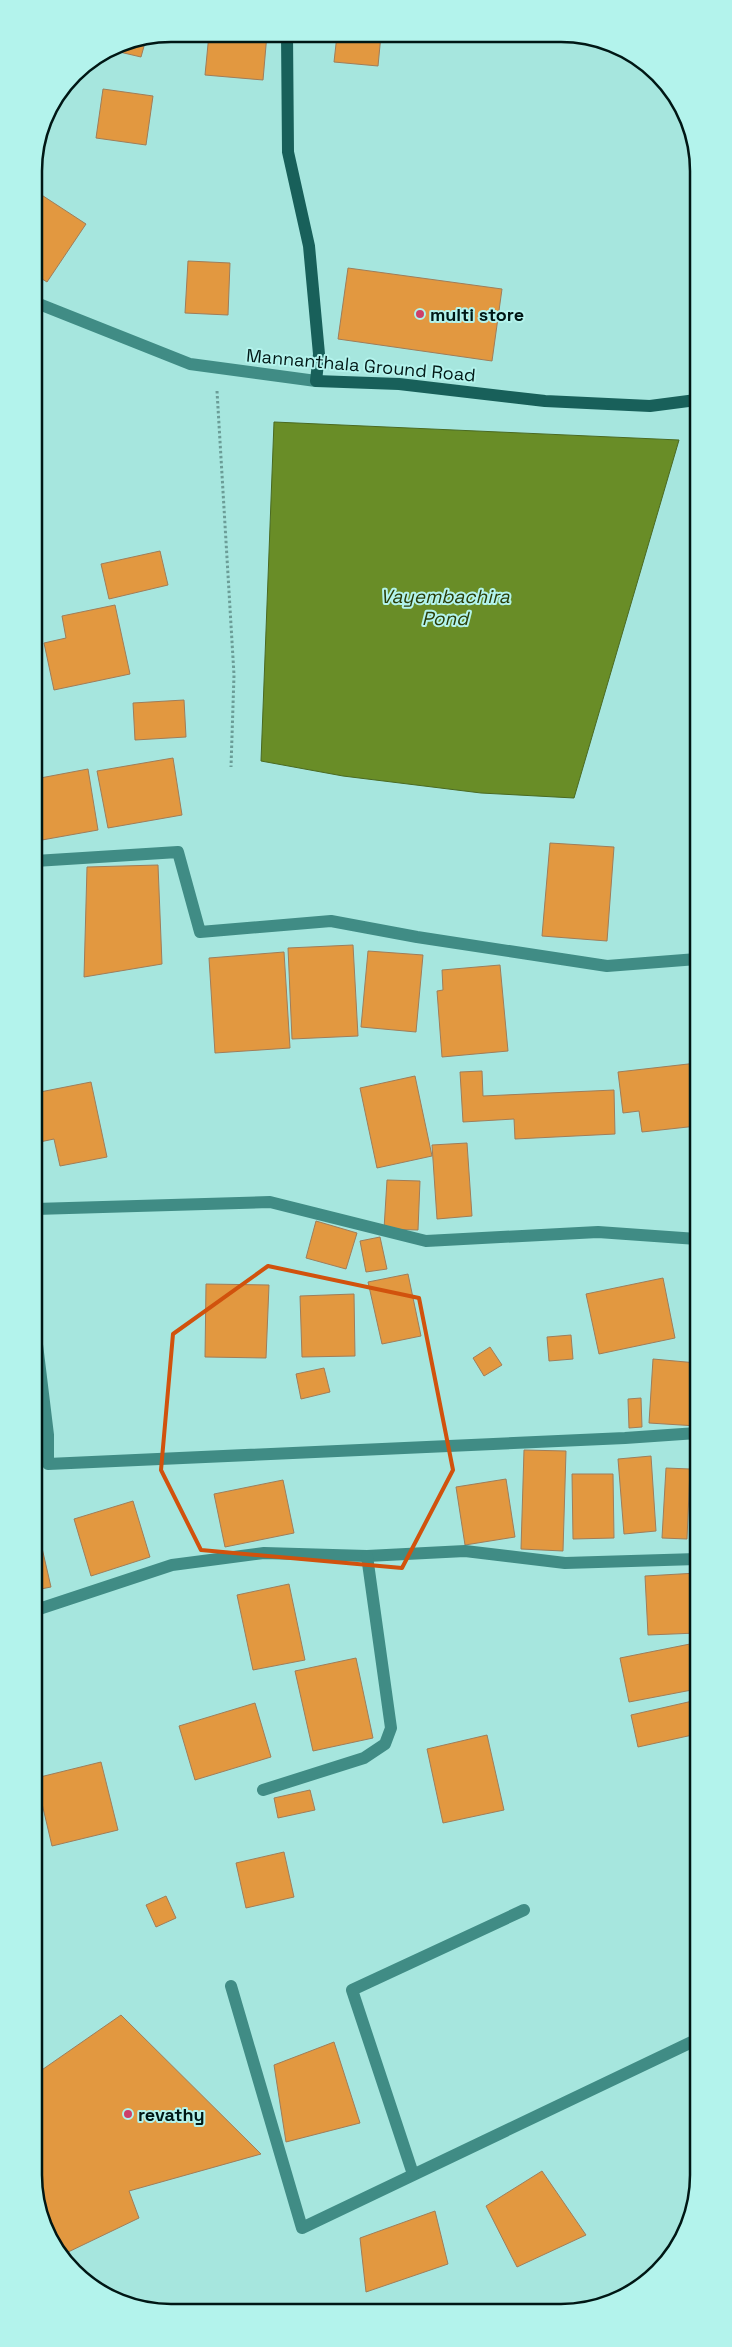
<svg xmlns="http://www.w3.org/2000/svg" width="732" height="2347" font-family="'Space Grotesk',sans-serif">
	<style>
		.water { fill: #698d27; stroke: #4a6a22 }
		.building { fill: #e29840; stroke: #9f7d5a }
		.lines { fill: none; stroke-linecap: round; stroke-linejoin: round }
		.path { stroke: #6b9d97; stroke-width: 3; stroke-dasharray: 2.5 2.5; stroke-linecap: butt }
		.street { stroke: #408c85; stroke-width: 12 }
		.secondary { stroke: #18605a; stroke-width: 12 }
		.marked { fill: none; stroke: #d1520d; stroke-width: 4; stroke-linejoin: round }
		.poi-dot { fill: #cd3f69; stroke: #b3f3ec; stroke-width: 2 }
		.labels { text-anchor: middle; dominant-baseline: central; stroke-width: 4; stroke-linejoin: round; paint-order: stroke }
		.poi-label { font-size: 18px; font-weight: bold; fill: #001715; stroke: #b3f3ec; text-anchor: start }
		.street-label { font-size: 18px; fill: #001715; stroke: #b3f3ec }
		.water-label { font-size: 19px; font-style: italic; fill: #2a3c06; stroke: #b3f3ec }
		.rim { fill: none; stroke: #001715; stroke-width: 2.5 }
	</style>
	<rect width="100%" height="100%" fill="#a6e6de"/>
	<path class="water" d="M274,422L679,440L574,798L481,793L343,776L261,761Z"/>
	<g class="building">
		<path d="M209,34H267L263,80L205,75Z"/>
		<path d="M337,35H381L378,66L334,62Z"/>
		<path d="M548,36H587L601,44L548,41Z"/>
		<path d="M146,39L141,57L111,50L119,44Z"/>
		<path d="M103,89L153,96L146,145L96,138Z"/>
		<path d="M34,190L86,224L47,282L34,274Z"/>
		<path d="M188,261L230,263L228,315L185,313Z"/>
		<path d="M348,268L502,289L492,361L338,339Z"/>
		<path d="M160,551L168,585L109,599L101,564Z"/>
		<path d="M115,605L130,674L54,690L44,643L66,638L62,616Z"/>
		<path d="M184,700L186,737L135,740L133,703Z"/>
		<path d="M173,758L182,815L108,828L97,771Z"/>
		<path d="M88,769L98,830L42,840L35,794V779Z"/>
		<path d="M550,843L614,847L607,941L542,936Z"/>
		<path d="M158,865L162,964L84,977L87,867Z"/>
		<path d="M353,945L358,1036L292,1039L288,948Z"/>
		<path d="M368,951L423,955L416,1032L361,1027Z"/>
		<path d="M284,952L290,1048L215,1053L209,958Z"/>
		<path d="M500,965L508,1051L442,1057L437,991L443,990L442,970Z"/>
		<path d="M697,1063V1126L642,1132L639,1111L623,1113L618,1072Z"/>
		<path d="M482,1071L483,1096L614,1090L615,1134L515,1139L514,1119L463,1122L460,1072Z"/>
		<path d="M415,1076L432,1156L377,1168L360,1088Z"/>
		<path d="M91,1082L107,1157L60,1166L54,1139L35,1143V1093Z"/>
		<path d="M467,1143L472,1216L437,1219L432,1145Z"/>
		<path d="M387,1180L420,1181L418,1230L384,1229Z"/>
		<path d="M316,1221L357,1233L346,1269L306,1258Z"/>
		<path d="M380,1237L387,1269L366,1272L360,1241Z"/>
		<path d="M408,1274L421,1336L382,1344L368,1282Z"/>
		<path d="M663,1278L675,1338L599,1354L586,1294Z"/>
		<path d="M206,1284L269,1285L266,1358L205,1357Z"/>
		<path d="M354,1294L355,1356L302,1357L300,1296Z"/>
		<path d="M571,1335L573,1359L549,1361L547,1337Z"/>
		<path d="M490,1347L502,1365L484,1376L473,1358Z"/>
		<path d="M653,1359L697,1363V1426L649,1423Z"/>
		<path d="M324,1368L330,1392L301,1399L296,1374Z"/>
		<path d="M641,1398L642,1427L629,1428L628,1399Z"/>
		<path d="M524,1450L566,1451L563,1551L521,1549Z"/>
		<path d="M651,1456L656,1531L624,1534L618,1459Z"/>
		<path d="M666,1468L690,1469L687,1539L662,1538Z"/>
		<path d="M572,1474H613L614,1538L573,1539Z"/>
		<path d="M506,1479L515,1537L465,1545L456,1487Z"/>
		<path d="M283,1480L294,1533L225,1547L214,1494Z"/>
		<path d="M133,1501L150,1557L91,1576L74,1519Z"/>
		<path d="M39,1535L51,1587L36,1590V1536Z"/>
		<path d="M697,1573V1633L648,1635L645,1576Z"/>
		<path d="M289,1584L305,1660L253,1670L237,1595Z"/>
		<path d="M690,1644L697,1689L629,1702L620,1658Z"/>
		<path d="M356,1658L373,1738L313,1751L295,1671Z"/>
		<path d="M697,1700V1734L638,1747L631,1715Z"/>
		<path d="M255,1703L271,1757L195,1780L179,1726Z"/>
		<path d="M487,1735L504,1810L443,1823L427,1749Z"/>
		<path d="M101,1762L118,1830L52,1846L36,1778Z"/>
		<path d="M310,1790L315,1810L278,1818L274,1798Z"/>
		<path d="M284,1852L294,1897L246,1908L236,1863Z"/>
		<path d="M166,1896L176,1918L156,1927L146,1905Z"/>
		<path d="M36,1943L42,1968L36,1969Z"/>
		<path d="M121,2015L261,2154L129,2191L139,2218L64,2254L36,2202V2074Z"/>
		<path d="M334,2042L360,2123L286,2142L274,2065Z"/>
		<path d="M542,2171L586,2235L517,2267L486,2206Z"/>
		<path d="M435,2211L448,2264L366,2292L360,2238Z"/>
	</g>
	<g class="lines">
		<path class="path" d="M217,391L234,675L231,767"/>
		<g class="street">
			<path d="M34,302L190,364L316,381"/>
			<path d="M35,861L178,852L200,932L331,921L417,937L607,966L697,959"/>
			<path d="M35,1209L270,1202L426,1241L598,1232L697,1239"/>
			<path d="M35,1328L48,1435V1464L625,1438L697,1433"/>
			<path d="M36,1610L172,1565L264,1553L367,1556L465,1551L565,1563L697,1559"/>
			<path d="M263,1790L364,1758L385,1744L391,1728L367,1556"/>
			<path d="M231,1986L302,2228L698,2039"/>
			<path d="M413,2174L352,1990L524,1910"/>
		</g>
		<path class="secondary" d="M287,34L288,152L309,246L319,354L316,381L399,384L545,401L650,406L696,400"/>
	</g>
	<path class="marked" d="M268,1266L419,1298L453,1470L402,1568L201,1550L161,1470L173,1334Z"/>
	<g class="poi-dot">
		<circle cx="420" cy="314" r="5"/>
		<circle cx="128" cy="2114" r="5"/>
	</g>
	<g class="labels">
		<g class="poi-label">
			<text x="430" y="314">multi store</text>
			<text x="138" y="2114">revathy</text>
		</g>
		<g class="street-label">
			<text transform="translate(361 365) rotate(5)">Mannanthala Ground Road</text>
		</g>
		<g class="water-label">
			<text x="445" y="596">Vayembachira<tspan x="445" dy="22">Pond</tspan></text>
		</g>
	</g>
	<path d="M0 0H732V2347H0ZM171 42H561A129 129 0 0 1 690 171V2175A129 129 0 0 1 561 2304H171A129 129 0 0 1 42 2175V171A129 129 0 0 1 171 42Z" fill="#b3f3ec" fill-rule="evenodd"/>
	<path class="rim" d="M171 42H561A129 129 0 0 1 690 171V2175A129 129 0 0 1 561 2304H171A129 129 0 0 1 42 2175V171A129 129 0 0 1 171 42Z"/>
</svg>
